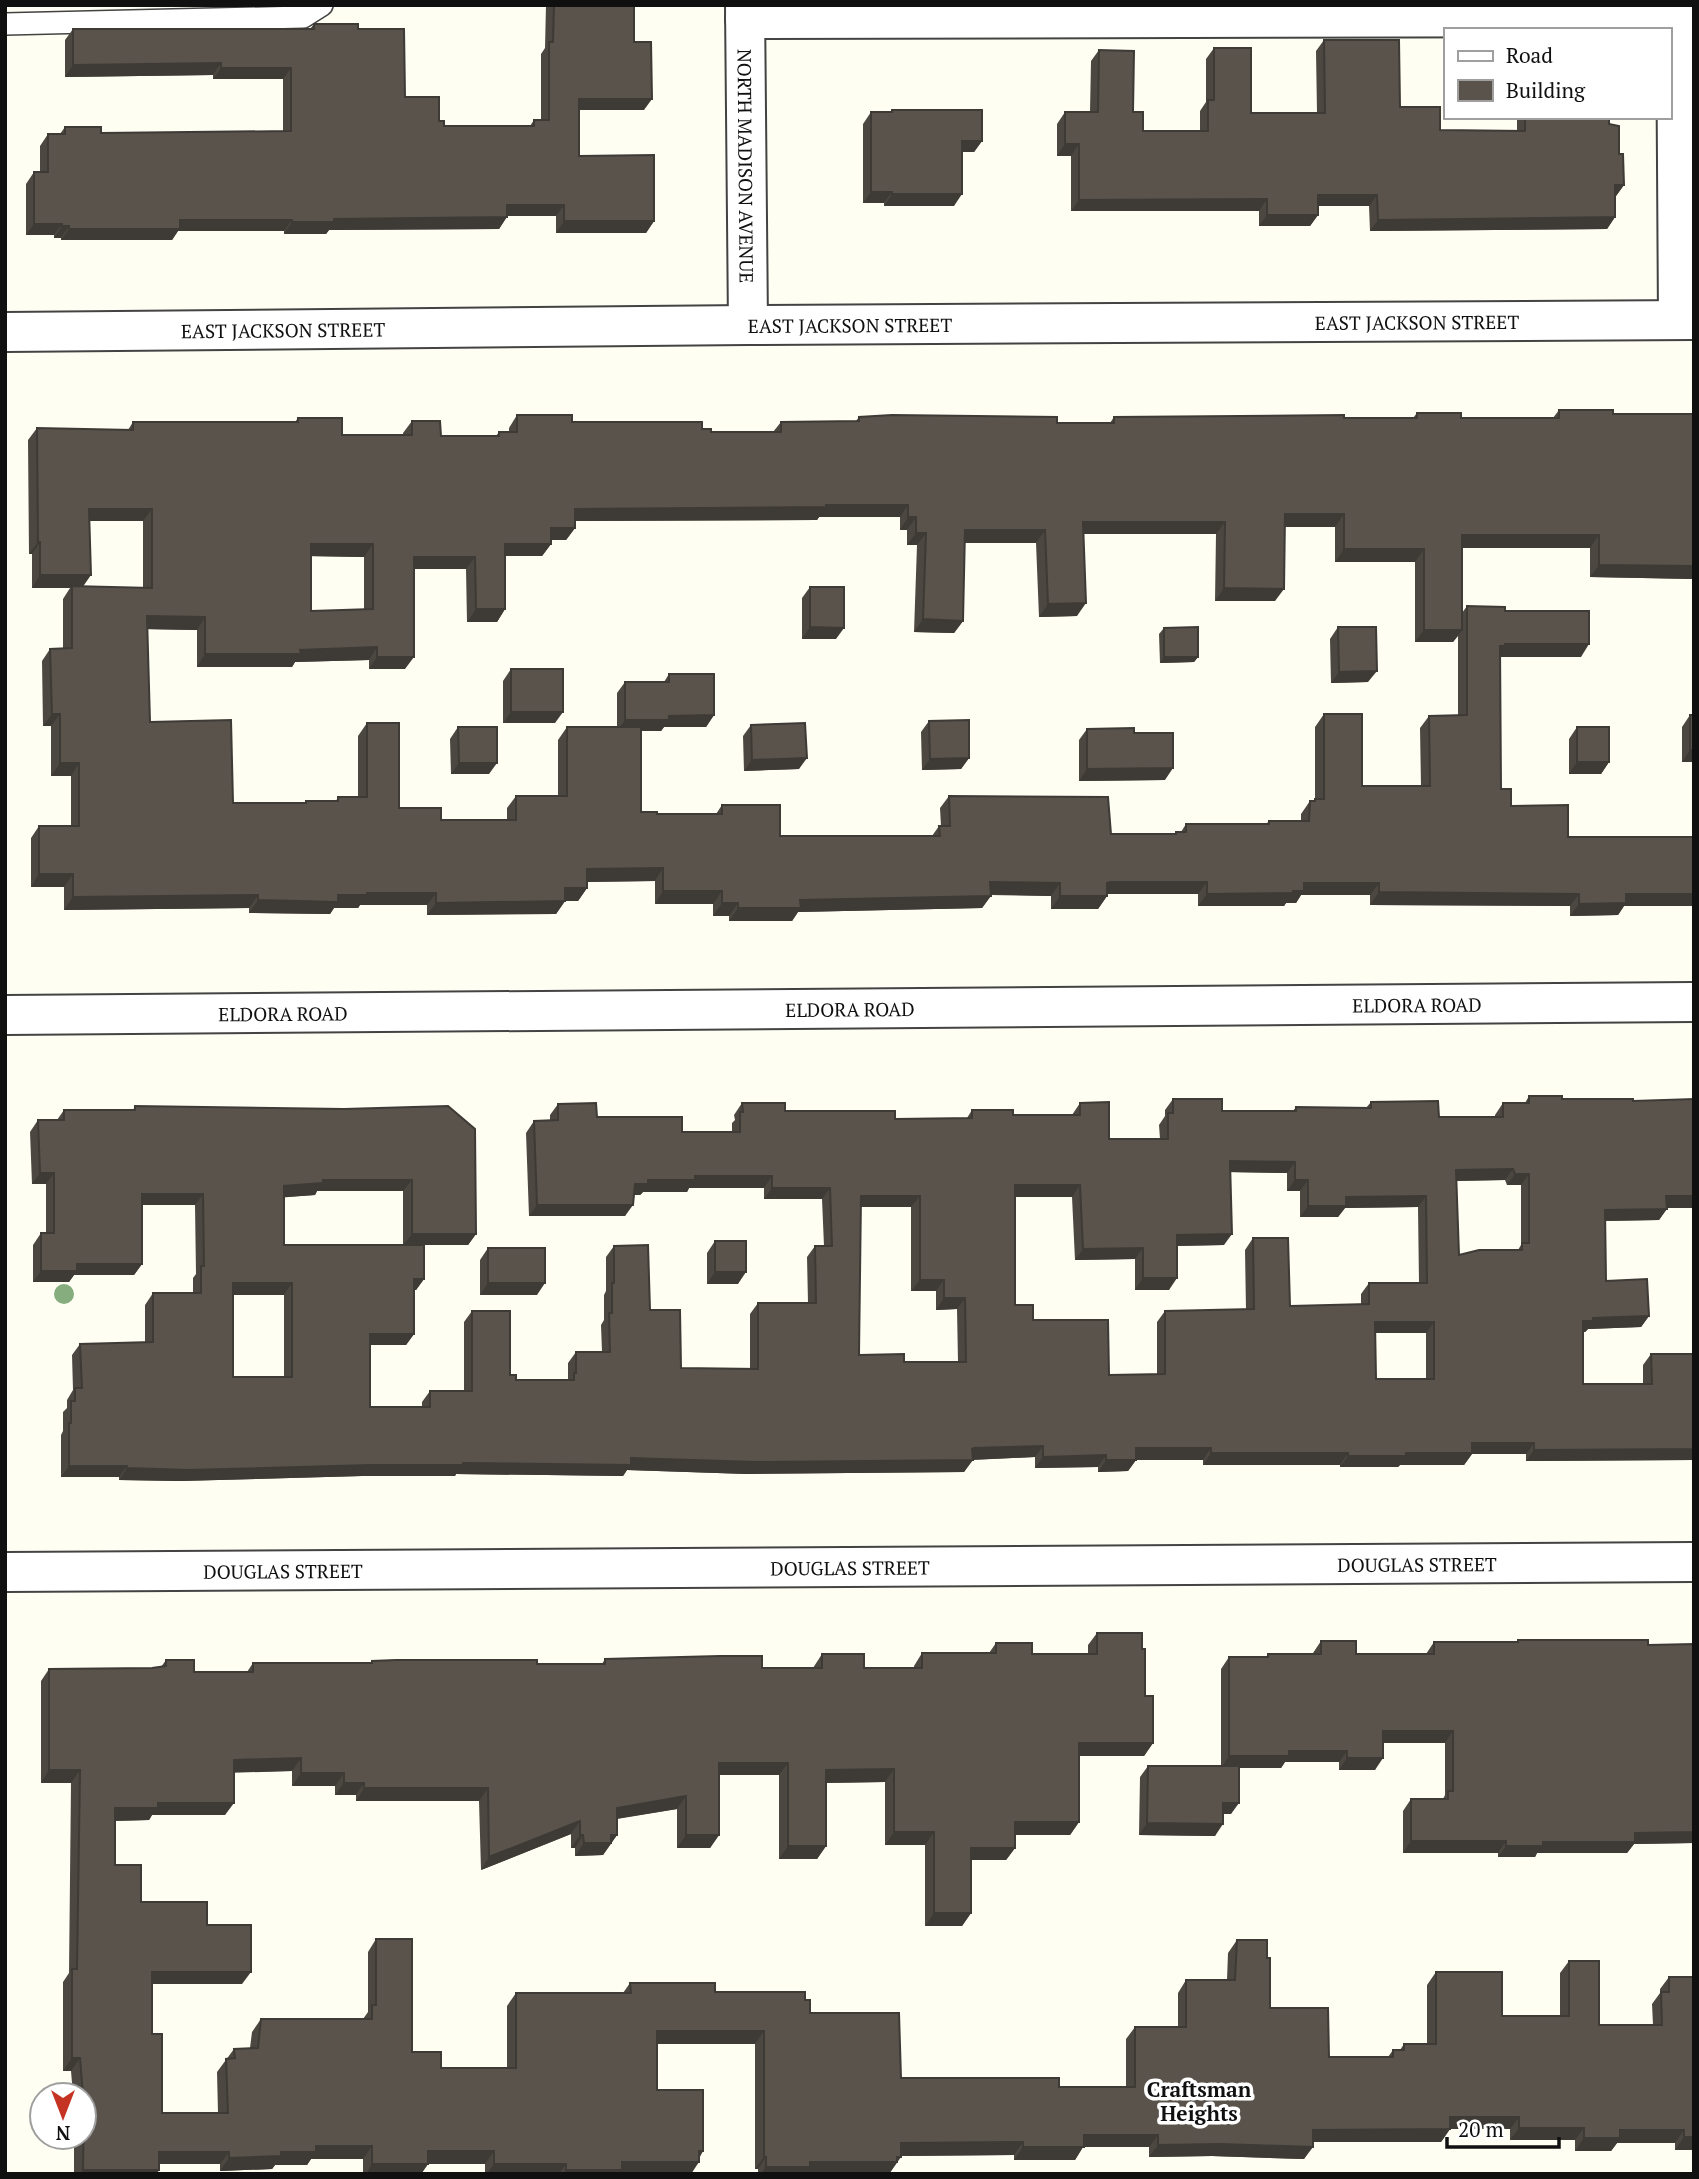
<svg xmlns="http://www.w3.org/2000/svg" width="1699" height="2179" font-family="'PT Serif',serif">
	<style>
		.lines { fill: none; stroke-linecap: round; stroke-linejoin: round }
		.service-casing { stroke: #434343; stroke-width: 24 }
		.minor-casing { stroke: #434343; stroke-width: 42 }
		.service { stroke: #fff; stroke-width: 21 }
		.minor { stroke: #fff; stroke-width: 38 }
		.tree { fill: #85ad7d }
		.wall { fill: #4d4741; fill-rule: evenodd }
		.shaded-wall { fill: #3e3a35 }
		.building { fill: #59534c; stroke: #3e3a35; stroke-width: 2; fill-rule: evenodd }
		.labels { text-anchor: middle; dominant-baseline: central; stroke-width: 7; stroke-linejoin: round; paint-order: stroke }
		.street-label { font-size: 19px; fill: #101010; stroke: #fff }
		.neighbourhood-label { font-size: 21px; font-weight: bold; fill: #101010; stroke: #fff }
	</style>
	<rect width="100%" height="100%" fill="#fffef3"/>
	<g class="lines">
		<g class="service-casing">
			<path id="service" d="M5,24L303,17L322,5"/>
		</g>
		<g class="minor-casing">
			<g id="minor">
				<path id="s1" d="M745,5L748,325"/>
				<path d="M1676,5L1678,320"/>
				<path d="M745,19L1676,17"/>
				<path id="s2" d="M5,332L748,325L1694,320"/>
				<path id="s3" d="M5,1015L1694,1002"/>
				<path id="s4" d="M5,1572L1694,1562"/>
			</g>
		</g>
		<use href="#service" class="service"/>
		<use href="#minor" class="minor"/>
	</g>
	<circle class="tree" cx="64" cy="1294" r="10"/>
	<g class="wall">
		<path d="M546,5H634V42L644,110H579V156L654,221L646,233H556V216H507L499,229L329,230L326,234H284V231H178L172,240H61V238H54V235H26V184L34,172H40V146L48,134H60L65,127L101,133L283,131V79H213V75L65,77V40L73,29H310L314,24L358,29L405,97L439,121L444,126H530L534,120H541V54L545,48Z"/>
		<path d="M1324,40L1400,107L1440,130L1517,131V117H1609V124L1619,154L1624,185L1616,196H1615V217L1607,229L1370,231L1369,206H1318V215L1310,226H1259V211H1071V156H1057V124L1065,112H1090L1091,61L1099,50L1143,131H1200V111L1206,102V59L1214,48L1251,113H1317L1316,51Z"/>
		<path d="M892,110L982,141L974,152H962L954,206H884V203H863V124L871,112H891Z"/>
		<path d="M1559,410L1613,414L1694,579L1590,577V548H1462V613L1467,606L1505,611L1581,657H1500L1501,789L1511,806L1694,906H1624L1618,915L1570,916V906L1370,905V895H1301L1296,903H1286L1284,906H1198V894H1107V896L1098,909H1051V896L991,895L982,908L798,912L792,921H729V916H713V904H655V881L587,882V888L578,901H565L556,914L427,915V905H360L358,908H334L330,914L249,913V908L64,910V887H31V838L39,826H71V776H51V726H43L42,661L50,649L63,648V599L70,588H32V554H29L28,440L37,428L128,430L133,422H295L298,418L342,435H403V433L412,421L441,436H496L499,432H509V428L517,415L572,422L702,429L711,432H773L781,422L856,421L859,417L1057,423H1110L1114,417L1413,418L1417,413L1461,418H1553ZM819,517H900V530H907V545H917L914,632L954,633L963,621L964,543H1036L1039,617L1077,616L1083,534H1216L1215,601H1275L1285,527H1335V562H1415V642H1453L1458,636V715L1429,716L1420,728L1421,786H1362L1324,714L1315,727V799L1313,801H1310L1301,814V821H1269L1266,824H1186L1181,832H1176L1175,834H1111L949,796L940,808L941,826H939L932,836H780L722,805L716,814H657L641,812V731H661L664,727H706L714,715L669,674L664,682H625L617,693V727H567L558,740V796H516L507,808V820H441L399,808L367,723L358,736V797H338L336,801H306L304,803H233L150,722L147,629L197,630V667H292L295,662L369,660V669H405L414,569H466L467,622H497L505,609V556H542L551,544V540H566L575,528V521L817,520ZM89,521H143V588L83,586ZM311,556L364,557V610L311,611Z"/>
		<path d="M810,587L836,639H802V598Z"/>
		<path d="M1338,627L1368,682L1331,683L1330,639Z"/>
		<path d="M1164,628L1198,657L1194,662L1160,663L1159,634Z"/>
		<path d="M511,669L555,723H503V681Z"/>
		<path d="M1690,715L1694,762H1682V727Z"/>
		<path d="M929,721L969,758L961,769L922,770L921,732Z"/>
		<path d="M751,725L799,769L744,771L743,736Z"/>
		<path d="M458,727L489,774H451L450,739Z"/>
		<path d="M1577,727L1609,762L1601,774H1569V739Z"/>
		<path d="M1087,729L1134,733L1165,780L1079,781V740Z"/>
		<path d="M1529,1096L1562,1099L1633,1101L1693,1099L1694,1098V1208H1667L1659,1220L1605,1221L1606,1281L1649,1316L1641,1327L1588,1329L1585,1332H1583V1384H1643V1365L1651,1354L1694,1460L1526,1461V1454H1472L1464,1465H1400L1398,1467H1340V1465H1203V1460H1136L1128,1471L1098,1472V1467L1035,1468V1457L972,1460L964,1472L747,1474L627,1470L623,1476L456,1474L455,1476H362L180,1481L119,1480V1477H61V1435L63,1431V1412L67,1408V1400L73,1390L72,1355L80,1344L145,1342V1305L153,1293H193V1278L196,1274L195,1205H142V1264L134,1275H74L69,1282H33V1245L41,1233H46V1184H32L30,1132L38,1120H57L64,1110H133L135,1106L344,1109L476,1234L468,1245H424V1279L416,1290H414V1334L406,1345H370V1407H422V1402L430,1391H464V1322L472,1311L510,1375L516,1380H568V1363L576,1352H602L601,1325L604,1320V1295L606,1291V1257L614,1246L681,1368L750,1369V1314L758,1303H808L807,1257L815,1246H824L822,1199H764V1188H689L687,1192H643L640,1195H634L625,1216H529L526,1133L534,1121H550V1115L558,1104L597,1117L682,1132H732V1123L735,1120L734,1115L742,1103L785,1111L895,1119L967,1118L972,1110L1013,1115H1072L1080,1103L1109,1139H1160L1159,1125L1165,1116V1110L1173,1099L1222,1111H1293L1296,1107L1366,1108L1371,1102L1439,1117H1495V1115L1503,1103H1525ZM1231,1172L1287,1173V1191H1300V1217H1338L1345,1208L1418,1207L1419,1283H1369L1361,1294V1304L1290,1306L1253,1238L1245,1250L1246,1310L1165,1311L1157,1322V1374L1109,1375L1033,1320L1015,1305V1197H1072L1075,1260L1135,1259V1290H1169L1177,1246L1224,1245ZM1505,1180L1507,1185H1521V1245L1518,1250L1459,1255L1456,1181ZM317,1191H403V1245H284V1197L315,1195ZM861,1207H911V1291H936V1310L957,1309L958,1362H904L859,1355ZM233,1295H284V1377H233ZM1375,1333H1426V1379H1376Z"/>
		<path d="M715,1241L738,1284H707V1253Z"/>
		<path d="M488,1248L537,1295H480V1260Z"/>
		<path d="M1097,1633L1142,1649L1145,1696L1153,1743L1144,1756H1079V1822L1070,1835H1015V1848L1006,1860H971V1913L962,1926H925V1845H885V1782L826,1783V1846L817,1859H779V1775H719V1835L710,1848H677V1809L617,1819V1835L603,1855L575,1856V1848H571V1834L481,1870L479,1801H356V1795H335V1786H292V1771L234,1772L225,1815H152L149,1820L115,1821V1865L141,1902L207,1925L242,1984H152V2034L162,2113H218L217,2072L234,2049L250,2048L252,2032L261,2019H363L368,2012V1952L376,1939L412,2052L441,2068H507V2006L516,1993H623L630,1983L715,1992L805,2000L810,2013L901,2078L1059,2087H1126V2039L1135,2027H1178V1993L1186,1980H1227L1228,1953L1237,1940L1267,1958L1270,2008L1329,2057H1388L1393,2050H1400L1404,2044H1427V1985L1436,1972L1502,2016H1560V1973L1569,1961L1599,2025H1653L1652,2004L1660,1993V1989L1669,1977L1694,2150H1675V2143H1617L1611,2151H1575V2140H1510V2129H1450L1441,2142H1313L1304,2159L1212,2156L1149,2157V2147H1083L1075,2160H1014V2155L901,2156L889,2174H758V2169H755V2044H657V2090L703,2151L691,2174H485V2164H428L421,2174H363V2159H311L307,2165H275L272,2169L220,2171V2164H159L157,2174H74V2137H84V2095H73L71,2071H63V1982L69,1973L71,1783H41V1681L49,1669L152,1668L161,1667L166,1660L194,1672H247L253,1663H370L372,1661L537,1664H602L605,1659L762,1668H813L822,1654L864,1668H914V1666L922,1653H989L996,1643L1032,1654H1088V1645Z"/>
		<path d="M1518,1640L1648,1645L1694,1644V1843L1634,1844L1627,1853H1537L1535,1857H1498V1853H1403V1811L1411,1799H1443L1445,1795V1743H1383L1375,1770H1339V1762H1285L1281,1768H1239L1231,1814H1223L1215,1836L1139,1835L1140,1777L1148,1766H1221V1669L1229,1657H1266L1268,1654H1313V1653L1321,1641L1356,1654H1426L1434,1642H1516Z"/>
	</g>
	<g class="shaded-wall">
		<path d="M221,63L213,75L65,77L73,65Z"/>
		<path d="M221,68H291L283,79H213Z"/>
		<path d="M579,99H652L644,110H571Z"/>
		<path d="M962,141H982L974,152H954Z"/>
		<path d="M1065,144H1079L1071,156H1057Z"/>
		<path d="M1615,185H1624L1616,196H1607Z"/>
		<path d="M871,192H892L884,203H863Z"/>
		<path d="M892,194H962L954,206H884Z"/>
		<path d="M1318,195H1377L1369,206H1310Z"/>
		<path d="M1267,199L1259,211H1071L1079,200Z"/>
		<path d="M507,205H564L556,216H499Z"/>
		<path d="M1267,215H1318L1310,226H1259Z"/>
		<path d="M507,217L499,229L329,230L326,234H284L292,222L334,219Z"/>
		<path d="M1615,217L1607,229L1370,231L1378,220Z"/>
		<path d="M180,220H292L284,231H178L172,240H61L69,229Z"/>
		<path d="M564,221H654L646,233H556Z"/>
		<path d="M34,224H62L54,235H26Z"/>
		<path d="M62,226H69L61,238H54Z"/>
		<path d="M826,505H908L900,517H819L817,520L566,521L575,509Z"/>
		<path d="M89,509H152L143,521H80Z"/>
		<path d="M1285,514H1344L1335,527H1276Z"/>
		<path d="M908,517H916L907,530H900Z"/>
		<path d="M1083,522H1225L1216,534H1074Z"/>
		<path d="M551,528H575L566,540H542Z"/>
		<path d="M965,530H1045L1036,543H956Z"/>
		<path d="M916,533H926L917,545H907Z"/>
		<path d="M1462,535H1599L1590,548H1453Z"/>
		<path d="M38,542H40L32,554H29Z"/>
		<path d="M311,544H373L364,557L302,556Z"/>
		<path d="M505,544H551L542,556H497Z"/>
		<path d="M1344,549H1424L1415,562H1335Z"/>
		<path d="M414,557H475L466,569H405Z"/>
		<path d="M1599,565L1694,566V579L1590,577Z"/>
		<path d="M40,575H91L82,588L72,586L70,588H32Z"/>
		<path d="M1224,588L1284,589L1275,601H1215Z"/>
		<path d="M1086,603L1077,616L1039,617L1048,604Z"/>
		<path d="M476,609H505L497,622H467Z"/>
		<path d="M147,616L205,617L197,630L138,629Z"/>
		<path d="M923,619L963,621L954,633L914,632Z"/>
		<path d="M810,627L844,628L836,639H802Z"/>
		<path d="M1424,630H1462L1453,642H1415Z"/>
		<path d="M1505,644H1589L1581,657H1497L1500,646Z"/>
		<path d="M377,647L369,660L295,662L292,667H197L205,654L300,650Z"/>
		<path d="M377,657H414L405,669H369Z"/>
		<path d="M1164,657H1198L1194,662L1160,663Z"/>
		<path d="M1377,671L1368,682L1331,683L1339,672Z"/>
		<path d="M511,712H563L555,723H503Z"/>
		<path d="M52,714H60L51,726H43Z"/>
		<path d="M714,715L706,727H664L661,731H617L625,720L669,716Z"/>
		<path d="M1690,750H1694V762H1682Z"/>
		<path d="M807,758L799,769L744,771L752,760Z"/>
		<path d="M969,758L961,769L922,770L930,759Z"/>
		<path d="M1577,762H1609L1601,774H1569Z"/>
		<path d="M60,763H79L71,776H51Z"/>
		<path d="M459,763H497L489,774H451Z"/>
		<path d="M1173,768L1165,780L1079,781L1087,769Z"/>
		<path d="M663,868L655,881L578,882L587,869Z"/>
		<path d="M39,874H73L64,887H31Z"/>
		<path d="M990,882L1060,883L1051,896L982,894Z"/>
		<path d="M1111,882H1207L1198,894H1102L1107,883Z"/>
		<path d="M1304,883H1379L1370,895H1301L1296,903H1286L1284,906H1198L1207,894L1293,891Z"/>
		<path d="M565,888H587L578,901H556Z"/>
		<path d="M663,891H722L713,904H655Z"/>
		<path d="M1379,892L1579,894L1570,906L1370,905Z"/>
		<path d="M367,893H436L427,905H360L358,908H334L330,914L249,913L258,900Z"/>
		<path d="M1626,894H1694V906H1624L1618,915L1570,916L1579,904Z"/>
		<path d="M258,895L249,908L64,910L73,897Z"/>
		<path d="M991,896L982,908L798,912L792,921H729L738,908L800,900Z"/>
		<path d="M1060,896H1107L1098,909H1051Z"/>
		<path d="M565,901L556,914L427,915L436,903Z"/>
		<path d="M722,903H738L729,916H713Z"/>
		<path d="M1230,1161L1295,1162L1287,1173L1222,1172Z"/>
		<path d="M1513,1169L1505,1180L1448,1181L1456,1170Z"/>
		<path d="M40,1173H54L46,1184H32Z"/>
		<path d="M1515,1174H1529L1521,1185H1507Z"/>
		<path d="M695,1176H772L764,1188H689L687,1192H643L640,1195H627L635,1184L648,1180Z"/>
		<path d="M323,1180H412L403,1191H317L315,1195L276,1198L284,1186Z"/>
		<path d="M1295,1180H1308L1300,1191H1287Z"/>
		<path d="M1015,1185H1080L1072,1197H1007Z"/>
		<path d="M772,1188H830L822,1199H764Z"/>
		<path d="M142,1194H203L195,1205H134Z"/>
		<path d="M861,1196H920L911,1207H853Z"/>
		<path d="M1426,1196L1418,1207L1345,1208L1338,1217H1300L1308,1206L1346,1197Z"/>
		<path d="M1666,1196H1694V1208H1658Z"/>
		<path d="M537,1205H633L625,1216H529Z"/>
		<path d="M1667,1209L1659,1220L1597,1221L1605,1210Z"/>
		<path d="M412,1234H476L468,1245H403Z"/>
		<path d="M1232,1234L1224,1245L1169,1246L1177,1235Z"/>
		<path d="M1143,1248L1135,1259L1075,1260L1083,1249Z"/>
		<path d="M77,1264H142L134,1275H74L69,1282H33L41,1271Z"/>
		<path d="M715,1272H746L738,1284H707Z"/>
		<path d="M1143,1278H1177L1169,1290H1135Z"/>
		<path d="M414,1279H424L416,1290H406Z"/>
		<path d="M920,1280H944L936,1291H911Z"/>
		<path d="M233,1283H292L284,1295H225Z"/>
		<path d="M488,1283H545L537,1295H480Z"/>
		<path d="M944,1298H965L957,1309L936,1310Z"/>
		<path d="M1649,1316L1641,1327L1588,1329L1585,1332L1575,1333L1583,1321L1593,1318Z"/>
		<path d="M1375,1322H1434L1426,1333H1367Z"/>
		<path d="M370,1334H414L406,1345H362Z"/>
		<path d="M1472,1443H1534L1526,1454H1472L1464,1465H1400L1398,1467H1340L1348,1456L1406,1453Z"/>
		<path d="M1043,1446L1035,1457L966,1460H973L964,1472L747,1474L627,1470L623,1476L456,1474L455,1476H362L180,1481L119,1480L127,1468L463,1463L972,1449Z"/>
		<path d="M1136,1448H1211L1203,1460H1136L1128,1471L1098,1472L1106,1460Z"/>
		<path d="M1694,1449V1460L1526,1461L1534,1450Z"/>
		<path d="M1211,1453H1348L1340,1465H1203Z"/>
		<path d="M1106,1455L1098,1467L1035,1468L1043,1457Z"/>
		<path d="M69,1466H127L119,1477H61Z"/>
		<path d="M1383,1731H1453L1445,1743H1375Z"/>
		<path d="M1079,1743H1153L1144,1756H1070Z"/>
		<path d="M1289,1751H1347L1339,1762H1285L1281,1768H1221L1229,1756Z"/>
		<path d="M301,1758L292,1771L225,1773L234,1760Z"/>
		<path d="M1347,1758H1383L1375,1770H1339Z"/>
		<path d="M719,1763H788L779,1775H710Z"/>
		<path d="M894,1769L885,1782L817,1783L826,1770Z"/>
		<path d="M49,1770H80L71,1783H41Z"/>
		<path d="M301,1773H344L335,1786H292Z"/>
		<path d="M344,1783H364L356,1795H335Z"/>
		<path d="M364,1788H488L479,1801H356Z"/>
		<path d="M686,1796L677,1809L608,1820L617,1808Z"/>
		<path d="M158,1803H234L225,1815H152L149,1820L106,1821L115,1808Z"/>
		<path d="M1223,1803H1239L1231,1814H1215Z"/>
		<path d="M580,1821L571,1834L481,1870L489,1857Z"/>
		<path d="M1015,1822H1079L1070,1835H1006Z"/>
		<path d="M1147,1823L1223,1824L1215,1836L1139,1835Z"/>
		<path d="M894,1832H934L925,1845H885Z"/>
		<path d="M1694,1832V1843L1634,1844L1627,1853H1537L1535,1857H1498L1506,1846L1635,1833Z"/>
		<path d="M580,1835H583L575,1848H571Z"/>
		<path d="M611,1835H617L603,1855L575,1856L584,1843Z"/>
		<path d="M686,1835H719L710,1848H677Z"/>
		<path d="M1411,1841H1506L1498,1853H1403Z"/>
		<path d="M788,1846H826L817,1859H779Z"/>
		<path d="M971,1848H1015L1006,1860H962Z"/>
		<path d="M934,1913H971L962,1926H925Z"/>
		<path d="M152,1972H251L242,1984H143Z"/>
		<path d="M657,2031H764L755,2044H648Z"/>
		<path d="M72,2058H80L71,2071H63Z"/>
		<path d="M1450,2117H1519L1510,2129H1450L1441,2142H1304L1313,2130Z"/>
		<path d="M1519,2128H1584L1575,2140H1510Z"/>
		<path d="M1620,2130H1684L1675,2143H1617L1611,2151H1575L1584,2138Z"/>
		<path d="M1084,2135H1158L1149,2147H1083L1075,2160H1014L1023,2147Z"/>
		<path d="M1684,2137H1694V2150H1675Z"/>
		<path d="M1023,2142L1014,2155L892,2156L901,2143Z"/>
		<path d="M1221,2144L1313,2147L1304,2159L1212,2156L1149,2157L1158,2145Z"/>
		<path d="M316,2146H372L363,2159H311L307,2165H275L272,2169L220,2171L229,2158L281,2152Z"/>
		<path d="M428,2151H494L485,2164H419Z"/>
		<path d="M699,2151H703L696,2162H699L691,2174H563L566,2170Z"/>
		<path d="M159,2152H229L220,2164H150Z"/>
		<path d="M764,2157H766L758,2169H755Z"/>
		<path d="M901,2157L889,2174H761L766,2167L810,2162Z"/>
		<path d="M372,2164H428L421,2174H366Z"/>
		<path d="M494,2164H566L559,2174H487Z"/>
		<path d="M83,2170H159L157,2174H80Z"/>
	</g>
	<g class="building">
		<path d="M554,5H634V42H651L652,99H579V156L654,155V221H564V205H507V217L334,219V222H292V220H180V229H69V226H62V224H34V172H48V134H65V127H101V133L291,131V68H221V63L73,65V29H314V24H358V29H404L405,97H439V121H444V126H534V120H549V42H553Z"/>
		<path d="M1324,40H1399L1400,107H1440V130L1525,131V117H1609V124L1619,126V154H1623L1624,185H1615V217L1378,220L1377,195H1318V215H1267V199L1079,200V144H1065V112H1098L1099,50L1134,51L1133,112H1143V131H1208V100H1214V48H1251V113H1325Z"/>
		<path d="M892,110H982V141H962V194H892V192H871V112H892Z"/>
		<path d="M1559,410H1613V414H1694V566L1599,565V535H1462V630H1424V549H1344V514H1285L1284,589L1224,588L1225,522H1083L1086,603L1048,604L1045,530H965L963,621L923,619L926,533H916V517H908V505H826V507L575,509V528H551V544H505V609H476L475,557H414V657H377V647L300,650L301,654H205V617L147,616L150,722L231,720L233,803H306V801H338V797H367V723H399V808H441V820H516V796H567V727H641V812H657V814H722V805H780V836H940L939,826H950L949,796L1108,797L1111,834H1176V832H1186V824H1269V821H1309L1310,801H1315V799H1324V714H1362V786H1430L1429,716L1467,715V606L1505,607V611H1589V644H1505V646H1500L1501,789H1511V806L1568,805V837H1694V894H1626V903L1579,904V894L1379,892V883H1304V891H1293V893L1207,894V882H1111L1107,883V896H1060V883L990,882L991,896L800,900L801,908H738V903H722V891H663V868L587,869V888H565V901L436,903V893H367V895H338V902L258,900V895L73,897V874H39V826H79V763H60V714H52L50,649L72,648V586L152,588V509H89L91,575H40V542H38L37,428L133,430V422H298V418H342V435H412V421H440L441,436H499V432H517V415H572V422H702V429H711V432H781V422L859,421V417L892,415L1057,417V423H1114V417L1344,415V418H1417V413H1461V418H1559ZM311,544H373V609L311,611Z"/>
		<path d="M810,587H844V628L810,627Z"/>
		<path d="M1198,627V657H1164V628Z"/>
		<path d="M1338,627H1376L1377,671L1339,672Z"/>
		<rect x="511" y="669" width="52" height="43"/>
		<path d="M669,674H714V715L669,716V720H625V682H669Z"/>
		<rect x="1690" y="715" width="4" height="35"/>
		<path d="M969,720V758L930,759L929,721Z"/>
		<path d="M805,723L807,758L752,760L751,725Z"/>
		<path d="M458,727H497V763H459Z"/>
		<rect x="1577" y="727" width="32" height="35"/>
		<path d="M1134,728V733H1173V768L1087,769V729Z"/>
		<path d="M1529,1096H1562V1099H1633V1101L1694,1099V1196H1666L1667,1209L1605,1210L1606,1281L1647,1279L1649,1316L1593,1318V1321H1583V1384H1652L1651,1354H1694V1449L1534,1450V1443H1472V1453H1406V1456H1348V1453H1211V1448H1136V1460H1106V1455L1043,1457V1446L974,1448L972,1449L973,1460L755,1462L631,1458V1465L463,1463V1465H370L188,1470L127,1468V1466H69V1423H71V1401H75V1388H82L80,1344L153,1342V1293H201V1266H204L203,1194H142V1264H77V1271H41V1233H54V1173H40L38,1120H64V1110H135V1106L344,1109L448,1106L475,1129L476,1234H412V1180H323V1183L284,1186V1245H424V1279H414V1334H370V1407H430V1391H472V1311H510V1375H516V1380H574V1373H576V1352H610L609,1313H612V1283H614V1246L648,1245L650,1310H680L681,1368L758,1369V1303H816L815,1246H832L830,1188H772V1176H695V1180H648V1184H635L633,1205H537L534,1121L558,1120V1104L596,1103L597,1117H682V1132H740V1112H743L742,1103H785V1111H895V1119L972,1118V1110H1013V1115H1080V1103L1109,1102V1139H1168V1113H1173V1099H1222V1111H1296V1107L1371,1108V1102L1438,1101L1439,1117H1503V1103H1529ZM1230,1161L1295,1162V1180H1308V1206H1346V1197L1426,1196L1427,1283H1369V1304L1290,1306L1288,1238H1253L1254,1309L1165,1311V1374L1109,1375L1108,1320H1033V1305H1015V1185H1080L1083,1249L1143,1248V1278H1177V1235L1232,1234ZM1513,1169L1515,1174H1529V1243H1522V1250H1479L1459,1255L1456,1170ZM861,1196H920V1280H944V1298H965L966,1362H904V1354L859,1355ZM233,1283H292V1377H233ZM1375,1322H1434V1379H1376Z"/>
		<rect x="715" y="1241" width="31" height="31"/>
		<rect x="488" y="1248" width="57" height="35"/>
		<path d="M1097,1633H1142V1649H1145V1696H1153V1743H1079V1822H1015V1848H971V1913H934V1832H894V1769L826,1770V1846H788V1763H719V1835H686V1796L617,1808V1835H611V1843H584L583,1835H580V1821L489,1857L488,1788H364V1783H344V1773H301V1758L234,1760V1803H158V1808H115V1865H141V1902H207V1925H251V1972H152V2034H162V2113H228L226,2059L235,2058L234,2049L258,2048L261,2019H372V2005H376V1939H412V2052H441V2068H516V1993H631L630,1983H715V1992H805V2000H810V2013H899L901,2078H1059V2087H1135V2027H1186V1980H1235L1237,1940H1267V1958H1270V2008H1328L1329,2057H1393V2050H1404V2044H1436V1972H1502V2016H1569V1961H1599V2025H1662L1661,1992H1669V1977H1694V2137H1684V2130H1620V2138H1584V2128H1519V2117H1450V2129L1313,2130V2147L1221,2144L1158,2145V2135H1084V2147H1023V2142L901,2143V2157H897V2162H810V2167H766V2157H764V2031H657V2090H703V2151H699V2162H622V2170H566V2164H494V2151H428V2164H372V2146H316V2152H281V2156L229,2158V2152H159V2170H83L84,2095H83L80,2058H72V1969H77L80,1770H49V1669L152,1668L166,1666V1660H194V1672H253V1663H372V1661L396,1660H537V1664H605V1659L720,1656H762V1668H822V1654H864V1668H922V1653H996V1643H1032V1654H1097Z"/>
		<path d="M1518,1640H1648V1645L1694,1644V1832L1635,1833V1842H1543V1846H1506V1841H1411V1799H1448V1791H1453V1731H1383V1758H1347V1751H1289V1756H1229V1657H1268V1654H1321V1641H1356V1654H1434V1642H1518Z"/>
		<path d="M1148,1766H1239V1803H1223V1824L1147,1823Z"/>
	</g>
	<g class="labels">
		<g class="street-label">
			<text stroke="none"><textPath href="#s1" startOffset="161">NORTH MADISON AVENUE</textPath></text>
			<text stroke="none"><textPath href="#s2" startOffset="1412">EAST JACKSON STREET</textPath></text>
			<text stroke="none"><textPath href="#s2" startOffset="845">EAST JACKSON STREET</textPath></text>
			<text stroke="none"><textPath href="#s2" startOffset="278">EAST JACKSON STREET</textPath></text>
			<text stroke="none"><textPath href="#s3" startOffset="1412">ELDORA ROAD</textPath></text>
			<text stroke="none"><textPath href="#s3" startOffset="845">ELDORA ROAD</textPath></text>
			<text stroke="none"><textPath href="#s3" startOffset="278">ELDORA ROAD</textPath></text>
			<text stroke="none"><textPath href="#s4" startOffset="1412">DOUGLAS STREET</textPath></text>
			<text stroke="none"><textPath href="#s4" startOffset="845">DOUGLAS STREET</textPath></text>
			<text stroke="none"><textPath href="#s4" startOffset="278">DOUGLAS STREET</textPath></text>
		</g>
		<g class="neighbourhood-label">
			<text x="1199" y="2089">Craftsman<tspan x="1199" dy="24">Heights</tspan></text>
		</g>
	</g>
	<rect width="1699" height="2179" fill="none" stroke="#101010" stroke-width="14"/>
	<rect x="1444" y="28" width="228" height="91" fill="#ffffff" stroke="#9f9f9f" stroke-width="2"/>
	<rect x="1458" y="51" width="35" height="10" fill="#ffffff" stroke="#9f9f9f" stroke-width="2"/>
	<text x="1506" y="63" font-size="21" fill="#101010">Road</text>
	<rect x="1458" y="80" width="35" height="21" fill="#59534c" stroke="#9f9f9f" stroke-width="2"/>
	<text x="1506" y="98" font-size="21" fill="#101010">Building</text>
	<g transform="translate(63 2116) rotate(180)"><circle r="33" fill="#ffffff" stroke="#9f9f9f" stroke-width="2"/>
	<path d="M0-5L12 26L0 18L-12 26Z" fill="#c53423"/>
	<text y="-10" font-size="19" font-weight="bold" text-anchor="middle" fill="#101010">N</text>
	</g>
	<path d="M1447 2137v10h112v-10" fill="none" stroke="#101010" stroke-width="3.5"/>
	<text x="1458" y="2137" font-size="21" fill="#101010" stroke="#ffffff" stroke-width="5" paint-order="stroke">20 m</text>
</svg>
